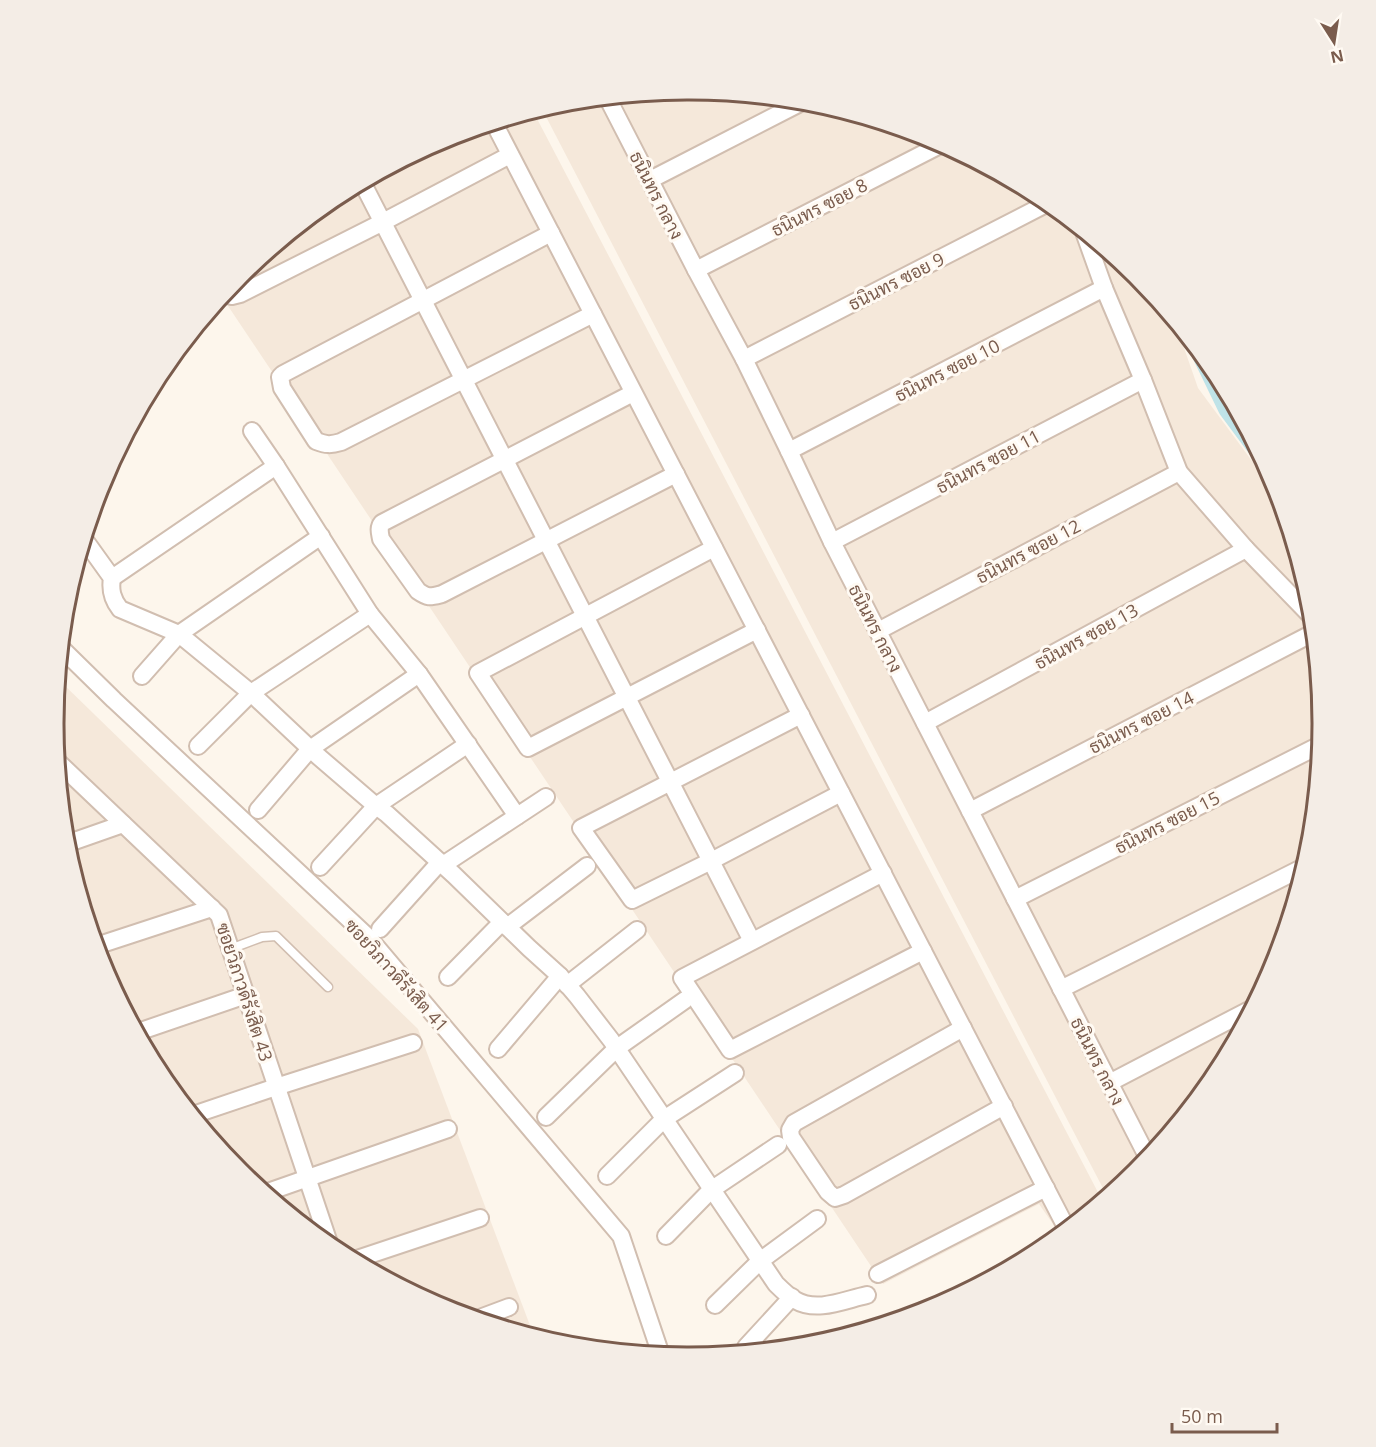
<svg xmlns="http://www.w3.org/2000/svg" width="1376" height="1447" font-family="'Open Sans',Sarabun,sans-serif">
	<style>
		.residential { fill: #f5e8da }
		.lines { fill: none; stroke-linecap: round; stroke-linejoin: round }
		.canal { stroke: #bfe3e8; stroke-width: 15 }
		.service-casing { stroke: #d1beb0; stroke-width: 11 }
		.minor-casing { stroke: #d1beb0; stroke-width: 20 }
		.service { stroke: #fff; stroke-width: 8 }
		.minor { stroke: #fff; stroke-width: 16 }
		.labels { text-anchor: middle; dominant-baseline: central; stroke-width: 6; stroke-linejoin: round; paint-order: stroke }
		.street-label { font-size: 18px; fill: #7a5c4d; stroke: #fffaf3 }
		.rim { fill: none; stroke: #7a5c4d; stroke-width: 3 }
	</style>
	<rect width="100%" height="100%" fill="#fdf6ec"/>
	<g class="residential">
		<path d="M688,90L812,102L931,138L1041,197L1137,275L1175,322L1198,388L1278,496L1310,600L1322,724L1310,848L1274,966L1215,1076L1136,1172L1107,1196L542,109L565,102Z"/>
		<path d="M533,111L1102,1200L1060,1234L1039,1204L883,1284L222,297L240,275L336,196L446,138Z"/>
		<path d="M58,679L418,1029L534,1336L445,1309L335,1250L239,1172L161,1075L102,966L66,847L54,723Z"/>
	</g>
	<g class="lines">
		<path class="canal" d="M1195,346L1226,410L1261,457"/>
		<g class="service-casing">
			<path id="service" d="M230,949L262,937L276,936L328,987"/>
		</g>
		<g class="minor-casing">
			<g id="minor">
				<path d="M607,97L696,270L744,359L789,451L832,542L1148,1158"/>
				<path d="M494,123L1067,1229"/>
				<path d="M650,180L804,101"/>
				<path d="M362,182L752,941"/>
				<path d="M1084,232L1104,288L1143,380L1179,472L1246,549L1311,616"/>
				<path d="M551,233L283,374L280,377L282,388L316,441C326,445 331,445 341,442L593,314"/>
				<path d="M696,270L942,144"/>
				<path d="M224,294L232,296L240,294L383,222L510,155"/>
				<path d="M744,359L1048,203"/>
				<path d="M633,393L382,523C378,528 380,533 381,539L418,591C428,598 430,597 442,594L676,474"/>
				<path d="M252,431L276,466L370,614L419,674L517,816"/>
				<path d="M789,451L1104,288"/>
				<path d="M84,539L112,578C110,590 112,599 120,609L179,634L251,693L319,757L376,806L387,814L454,875L529,948L560,976L577,996L611,1040L776,1284C782,1290 788,1296 795,1300C817,1313 844,1300 867,1295"/>
				<path d="M832,542L1143,380"/>
				<path d="M714,548L478,673L528,748L757,630"/>
				<path d="M112,578L276,466"/>
				<path d="M878,631L1179,472"/>
				<path d="M61,648L114,700L368,937L621,1236L661,1355"/>
				<path d="M142,676L179,634L321,536"/>
				<path d="M801,715L581,828L632,900L711,861L841,793"/>
				<path d="M925,723L1246,549"/>
				<path d="M198,746L251,693L370,614"/>
				<path d="M58,762L219,915L330,1246"/>
				<path d="M258,810L310,749L419,674"/>
				<path d="M970,811L1313,633"/>
				<path d="M66,844L123,824"/>
				<path d="M443,865L546,797"/>
				<path d="M320,867L376,806L468,744"/>
				<path d="M883,873L682,978L730,1050L923,951"/>
				<path d="M1015,899L1320,745"/>
				<path d="M507,927L587,866"/>
				<path d="M380,929L440,862"/>
				<path d="M96,946L212,908"/>
				<path d="M448,977L502,922"/>
				<path d="M567,985L637,930"/>
				<path d="M1061,989L1304,867"/>
				<path d="M963,1028L794,1123L790,1130L791,1137L828,1192L835,1198L844,1195L1004,1106"/>
				<path d="M138,1032L246,995"/>
				<path d="M498,1049L560,976"/>
				<path d="M1109,1083L1251,1009"/>
				<path d="M193,1115L276,1087L413,1043"/>
				<path d="M546,1117L617,1048L685,1000"/>
				<path d="M607,1176L664,1119L735,1073"/>
				<path d="M265,1193L448,1129"/>
				<path d="M666,1236L711,1190L778,1145"/>
				<path d="M354,1260L480,1218"/>
				<path d="M878,1274L1046,1188"/>
				<path d="M715,1305L760,1261L817,1219"/>
				<path d="M477,1319L509,1307"/>
				<path d="M746,1347L792,1297"/>
			</g>
		</g>
		<use href="#service" class="service"/>
		<use href="#minor" class="minor"/>
	</g>
	<g class="labels">
		<g class="street-label">
			<text transform="translate(657 195) rotate(63)">ธนินทร กลาง</text>
			<text transform="translate(819 207) rotate(-27)">ธนินทร ซอย 8</text>
			<text transform="translate(896 281) rotate(-27)">ธนินทร ซอย 9</text>
			<text transform="translate(947 370) rotate(-27)">ธนินทร ซอย 10</text>
			<text transform="translate(988 461) rotate(-28)">ธนินทร ซอย 11</text>
			<text transform="translate(1028 551) rotate(-28)">ธนินทร ซอย 12</text>
			<text transform="translate(876 628) rotate(63)">ธนินทร กลาง</text>
			<text transform="translate(1086 636) rotate(-29)">ธนินทร ซอย 13</text>
			<text transform="translate(1141 722) rotate(-27)">ธนินทร ซอย 14</text>
			<text transform="translate(1167 822) rotate(-27)">ธนินทร ซอย 15</text>
			<text transform="translate(397 975) rotate(48)">ซอยวิภาวดีรังสิต 41</text>
			<text transform="translate(245 992) rotate(72)">ซอยวิภาวดีรังสิต 43</text>
			<text transform="translate(1098 1061) rotate(63)">ธนินทร กลาง</text>
		</g>
	</g>
	<path d="M0 0H1376V1447H0ZM687 100H689A623 623 0 0 1 1312 723V724A623 623 0 0 1 689 1347H687A623 623 0 0 1 64 724V723A623 623 0 0 1 687 100Z" fill="#f4ede6" fill-rule="evenodd"/>
	<path class="rim" d="M687 100H689A623 623 0 0 1 1312 723V724A623 623 0 0 1 689 1347H687A623 623 0 0 1 64 724V723A623 623 0 0 1 687 100Z"/>
	<g transform="translate(1334 42) rotate(168)" stroke="#fffaf3" stroke-width="4.5" paint-order="stroke">
	<path d="M0-4.5L10 22L0 15L-10 22Z" fill="#7a5c4d"/>
	<text y="-9" font-size="16" font-weight="bold" text-anchor="middle" fill="#7a5c4d">N</text>
	</g>
	<path d="M1172 1423v9h105v-9" fill="none" stroke="#7a5c4d" stroke-width="3"/>
	<text x="1181" y="1423" font-size="18" fill="#7a5c4d" stroke="#fffaf3" stroke-width="4.5" paint-order="stroke">50 m</text>
</svg>
